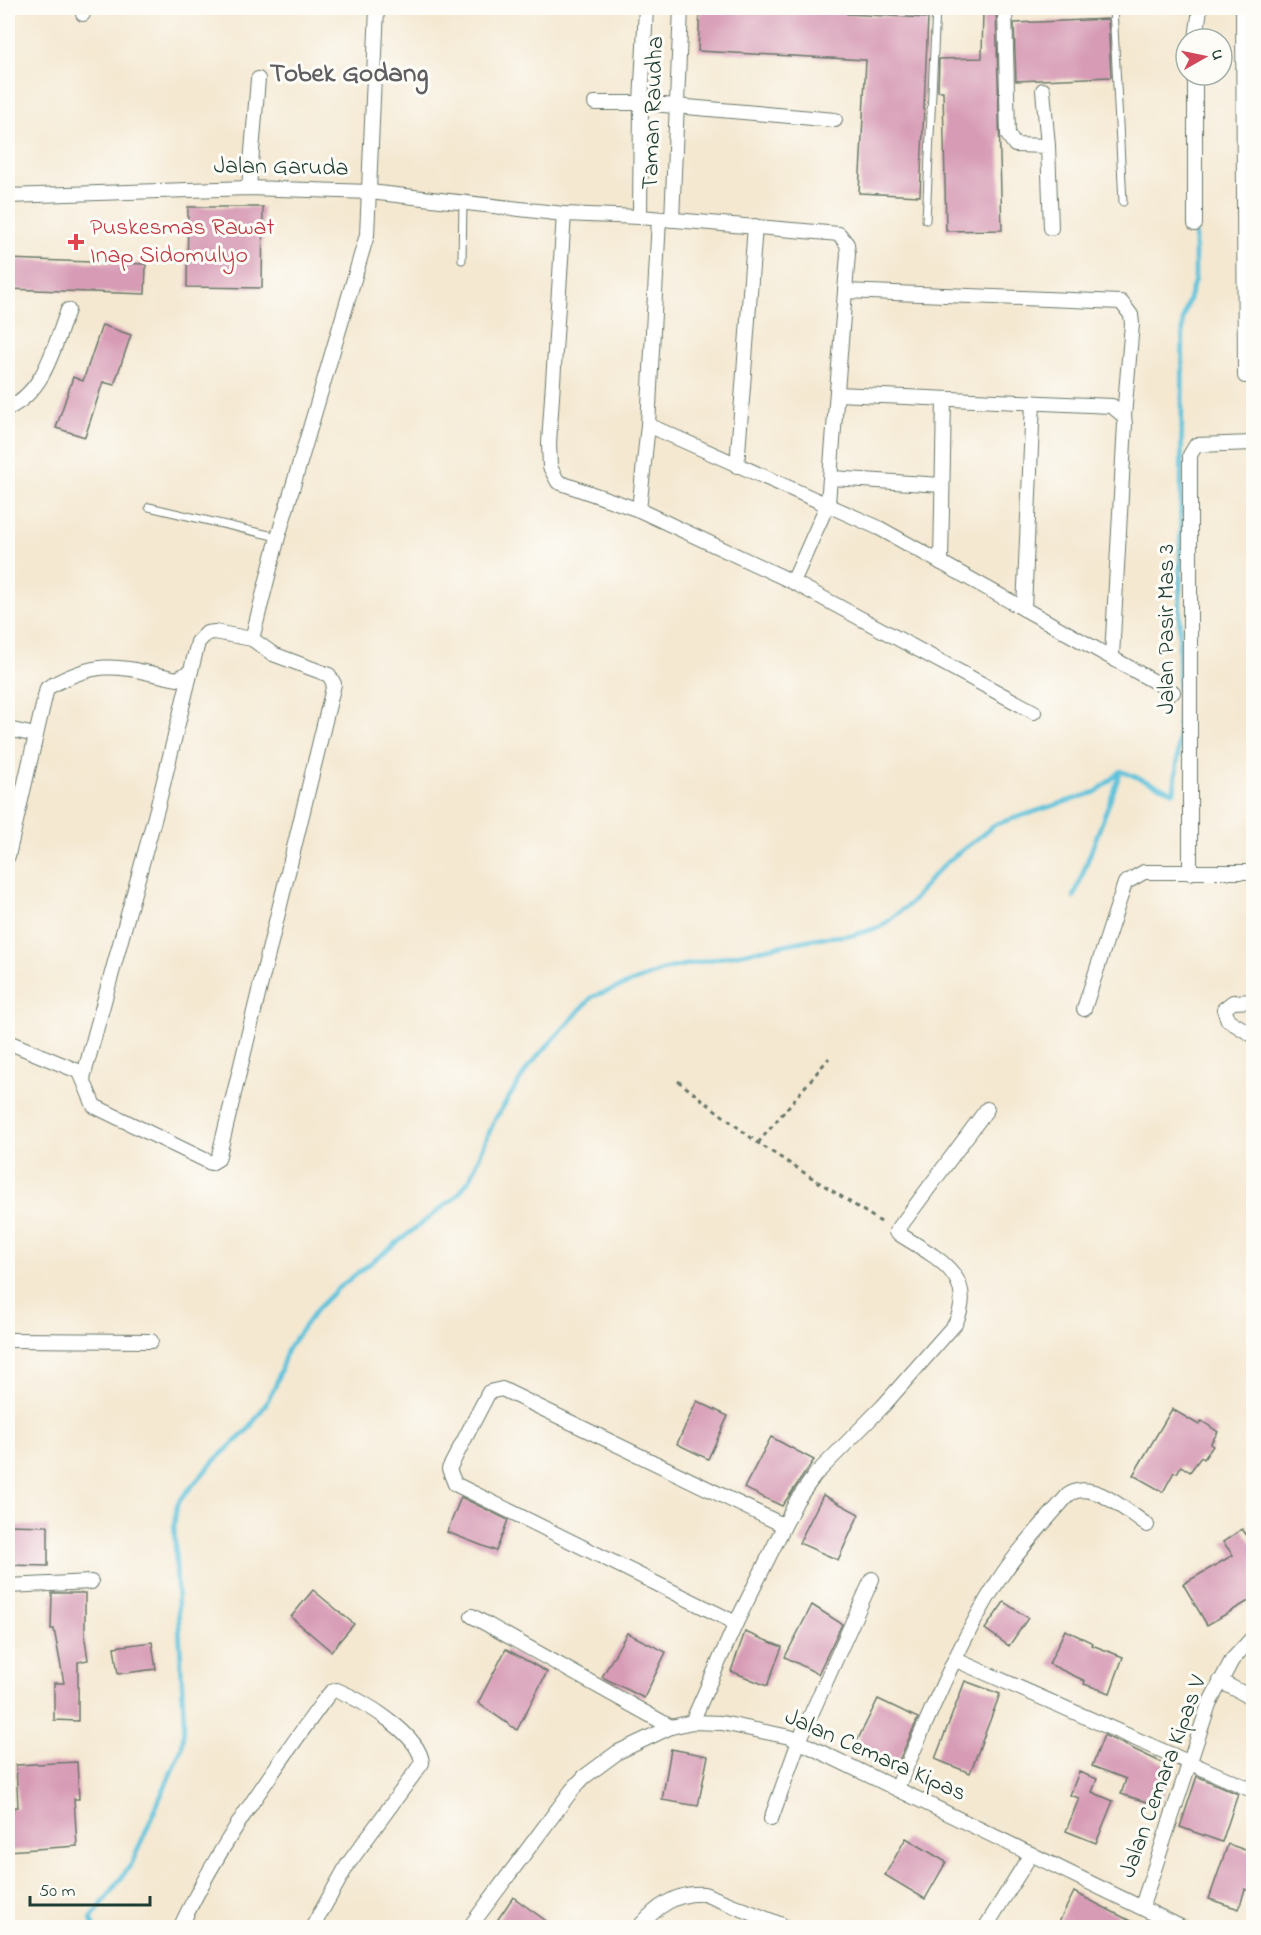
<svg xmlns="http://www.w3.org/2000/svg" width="1261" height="1935" font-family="'Indie Flower',sans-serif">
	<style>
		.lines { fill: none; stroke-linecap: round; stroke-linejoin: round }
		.stream { stroke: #5dc2db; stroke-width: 4.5 }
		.building { fill: #d79bb5 }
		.service-casing { stroke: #6a796b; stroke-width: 9 }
		.minor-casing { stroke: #6a796b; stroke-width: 16 }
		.path { stroke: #6a796b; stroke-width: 3; stroke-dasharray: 4.5 4.5; stroke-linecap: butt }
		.service { stroke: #fff; stroke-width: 7 }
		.minor { stroke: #fff; stroke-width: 14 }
		.health-dot { fill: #e0444e; stroke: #fdfcf7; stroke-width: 2 }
		.labels { text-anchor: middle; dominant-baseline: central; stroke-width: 6; stroke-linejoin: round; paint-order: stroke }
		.street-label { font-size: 24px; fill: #1f3d34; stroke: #fdfcf7 }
		.health-label { font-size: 24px; fill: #be3a42; stroke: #fdfcf7; text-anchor: start }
		.quarter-label { font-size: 27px; font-weight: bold; fill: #5f5e61; stroke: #fdfcf7 }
	</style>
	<rect width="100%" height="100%" fill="#fdfcf7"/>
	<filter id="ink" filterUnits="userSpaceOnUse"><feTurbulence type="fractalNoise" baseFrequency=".0167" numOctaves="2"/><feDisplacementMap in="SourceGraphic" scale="12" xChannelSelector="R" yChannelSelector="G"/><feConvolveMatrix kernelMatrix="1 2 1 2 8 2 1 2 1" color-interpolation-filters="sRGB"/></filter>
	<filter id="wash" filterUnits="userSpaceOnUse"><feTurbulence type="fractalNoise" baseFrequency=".008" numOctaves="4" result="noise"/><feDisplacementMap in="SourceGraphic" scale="24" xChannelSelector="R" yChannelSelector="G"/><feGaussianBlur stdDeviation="1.35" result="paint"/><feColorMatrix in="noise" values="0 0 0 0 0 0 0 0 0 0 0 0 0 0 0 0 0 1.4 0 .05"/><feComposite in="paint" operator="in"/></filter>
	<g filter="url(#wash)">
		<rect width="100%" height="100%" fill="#f4e8d1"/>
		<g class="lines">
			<g class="stream">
				<path d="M1074,897L1121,771"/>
				<path d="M94,1928L91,1919L132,1863L182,1747L184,1723L174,1525L177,1505L184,1495L216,1459L247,1431L264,1407L275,1387L287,1350L316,1310L337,1289L457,1196L470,1179L494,1121L529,1066L592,997L670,968L818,938L854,935L880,927L911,903L931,878L948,861L996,824L1096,792L1121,771L1174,792L1178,756L1183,319L1195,279V225"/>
			</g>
		</g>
		<g id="blocks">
			<g class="building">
				<path d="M700,8H803L847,10V14L928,18L920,196L859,193L866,60L698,51Z"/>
				<path d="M983,8H996L1002,230L946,231L943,91H938L939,59L982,58Z"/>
				<path d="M1108,19L1111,77L1016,81L1014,23Z"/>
				<path d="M188,207H263L262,288L187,287Z"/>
				<path d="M8,259L146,264L145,294L8,289Z"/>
				<path d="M102,325L131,335L114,385L103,382L85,437L56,428L73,377L83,381Z"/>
				<path d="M697,1401L728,1416L708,1459L677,1444Z"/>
				<path d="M1172,1409L1199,1425L1202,1421L1218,1432L1210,1444L1213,1446L1204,1459L1201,1457L1190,1472L1181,1466L1177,1473L1174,1472L1163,1492L1133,1475Z"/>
				<path d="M771,1437L814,1460L782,1506L744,1488Z"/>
				<path d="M823,1495L859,1514L838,1560L799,1543Z"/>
				<path d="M461,1497L508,1520L496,1551L447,1532Z"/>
				<path d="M8,1525L48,1526V1566L8,1565Z"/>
				<path d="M1242,1529L1254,1545V1598L1207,1625L1183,1584L1233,1555L1223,1542Z"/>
				<path d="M313,1590L354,1624L331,1651L291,1617Z"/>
				<path d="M52,1593H85V1639L88,1660L78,1662V1721L54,1720V1683H64L54,1629H51Z"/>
				<path d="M1004,1602L1028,1618L1009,1646L985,1629Z"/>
				<path d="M812,1605L842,1624L818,1674L785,1657Z"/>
				<path d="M1065,1630L1093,1643L1092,1645L1123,1657L1110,1693L1084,1684L1085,1681L1049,1664Z"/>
				<path d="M745,1632L782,1647L767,1686L731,1671Z"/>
				<path d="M627,1633L666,1652L644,1698L602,1677Z"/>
				<path d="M152,1642L156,1669L118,1674L114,1647Z"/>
				<path d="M506,1649L547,1672L517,1730L478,1703Z"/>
				<path d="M965,1681L1000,1694L970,1773L935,1759Z"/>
				<path d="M878,1699L918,1718L894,1772L852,1751Z"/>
				<path d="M1104,1735L1171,1767L1159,1806L1121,1794L1126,1779L1092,1766Z"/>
				<path d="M671,1749L708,1756L698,1806L662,1800Z"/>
				<path d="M77,1762L79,1799H74L77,1846L8,1851V1808L18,1807L16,1765Z"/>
				<path d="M1079,1772L1097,1779L1092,1792L1113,1801L1096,1843L1066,1831L1079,1798L1070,1795Z"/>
				<path d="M1197,1776L1238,1794L1222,1842L1180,1827Z"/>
				<path d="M906,1838L946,1862L925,1899L885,1875Z"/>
				<path d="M1228,1844L1254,1853V1893L1245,1889L1239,1909L1209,1899Z"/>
				<path d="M1074,1892L1144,1928H1056Z"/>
				<path d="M513,1897L556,1928H492Z"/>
			</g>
		</g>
	</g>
	<g filter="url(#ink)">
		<use href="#blocks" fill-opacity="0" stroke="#6a796b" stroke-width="1.5"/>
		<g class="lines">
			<g class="service-casing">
				<g id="service">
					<path d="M1113,8L1123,202"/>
					<path d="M926,220L936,8"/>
					<path d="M462,260L463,202"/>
					<path d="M149,507L278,537"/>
				</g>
			</g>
			<g class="minor-casing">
				<g id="minor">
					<path d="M1005,8L1008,135L1015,145L1048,146L1051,228"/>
					<path d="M1243,8L1245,376"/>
					<path d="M83,14V8"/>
					<path d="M1196,39L1200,8"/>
					<path d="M1043,90L1048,146"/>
					<path d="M595,103H641L835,120"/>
					<path d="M249,188L258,79"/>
					<path d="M8,196L249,188L370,192L564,214L640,217L839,234L847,244L848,254L828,503L793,582"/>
					<path d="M564,214L549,443L550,467L558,482L639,510L793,582L1034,712"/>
					<path d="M640,217L641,103L646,8"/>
					<path d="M672,220L681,8"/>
					<path d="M1195,224V75"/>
					<path d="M845,291L1121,302L1131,315L1132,324L1124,416"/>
					<path d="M837,394L1112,406L1124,416L1125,424L1112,656"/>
					<path d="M8,408C45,391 54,346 68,310"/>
					<path d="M648,425L879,528L1173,692"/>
					<path d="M737,466L755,226"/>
					<path d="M831,478L942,485"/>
					<path d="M639,510L648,425L659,219"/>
					<path d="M941,563L944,399"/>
					<path d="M1024,609L1033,402"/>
					<path d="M252,639L278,537L367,235L377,8"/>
					<path d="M8,729L35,735"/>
					<path d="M8,856L47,688C102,657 119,667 177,679L191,671"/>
					<path d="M1190,873V455L1196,445L1254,443"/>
					<path d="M1254,1001L1233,1002L1224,1009L1228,1020L1254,1036"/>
					<path d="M1084,1009L1125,883L1144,872H1254"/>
					<path d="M8,1042L80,1072L94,1106L205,1160L211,1163L218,1159L334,684L329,675L273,654L252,639L215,632L207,633L198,642L157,809L83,1078"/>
					<path d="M8,1340L151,1341"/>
					<path d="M8,1586L91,1582"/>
					<path d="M472,1616L671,1727"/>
					<path d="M736,1623L455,1484L449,1469L489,1392L502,1389L783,1525"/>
					<path d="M956,1660L1254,1791"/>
					<path d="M1220,1681L1254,1699"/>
					<path d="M692,1722L736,1623L797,1500L815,1475L883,1406L955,1324C980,1274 931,1255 896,1232L987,1109"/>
					<path d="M897,1788C928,1719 957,1645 998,1581C1018,1550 1044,1523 1068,1495C1092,1478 1126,1511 1147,1525"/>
					<path d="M771,1819L799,1741L872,1579"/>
					<path d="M1142,1906L1209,1704L1232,1660L1254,1636"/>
					<path d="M180,1928C218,1846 272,1772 325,1699L331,1692L337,1690C363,1701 420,1734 422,1763L348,1864L312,1928"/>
					<path d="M469,1928L572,1790L584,1777L618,1752L671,1727L692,1722L722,1723L790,1737L1183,1928"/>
					<path d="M638,1928C656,1907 676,1892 704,1894L782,1925"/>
					<path d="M985,1928L1031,1854"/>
				</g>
			</g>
			<g class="path">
				<path d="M678,1081L758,1143L884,1224"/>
				<path d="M758,1143L829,1058"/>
			</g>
			<use href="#service" class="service"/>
			<use href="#minor" class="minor"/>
		</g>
	</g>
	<path class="health-dot" d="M73 233h6v6h6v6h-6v6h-6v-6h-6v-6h6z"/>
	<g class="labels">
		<g class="street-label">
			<text transform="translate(654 113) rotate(-88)">Taman Raudha</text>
			<text transform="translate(281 168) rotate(1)">Jalan Garuda</text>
			<text transform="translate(1167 629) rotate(-90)">Jalan Pasir Mas 3</text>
			<text transform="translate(875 1756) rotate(24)">Jalan Cemara Kipas</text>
			<text transform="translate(1164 1777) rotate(-70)">Jalan Cemara Kipas V</text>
		</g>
		<g class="health-label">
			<text x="90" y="228">Puskesmas Rawat<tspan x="90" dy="28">Inap Sidomulyo</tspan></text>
		</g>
		<g class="quarter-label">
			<text x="349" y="74">Tobek Godang</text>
		</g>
	</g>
	<rect width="1261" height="1935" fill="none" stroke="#fdfcf7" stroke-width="30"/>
	<g transform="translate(1204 57) rotate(81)"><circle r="28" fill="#fdfcf7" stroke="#a4b0a9" stroke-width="1.5"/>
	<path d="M0-4.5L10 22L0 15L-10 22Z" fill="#d1495b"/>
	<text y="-9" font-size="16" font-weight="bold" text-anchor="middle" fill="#1f3d34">U</text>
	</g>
	<path d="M30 1896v9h120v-9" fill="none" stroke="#1f3d34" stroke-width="3"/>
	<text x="39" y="1896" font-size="18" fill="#1f3d34" stroke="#fdfcf7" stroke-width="4.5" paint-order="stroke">50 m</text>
</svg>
